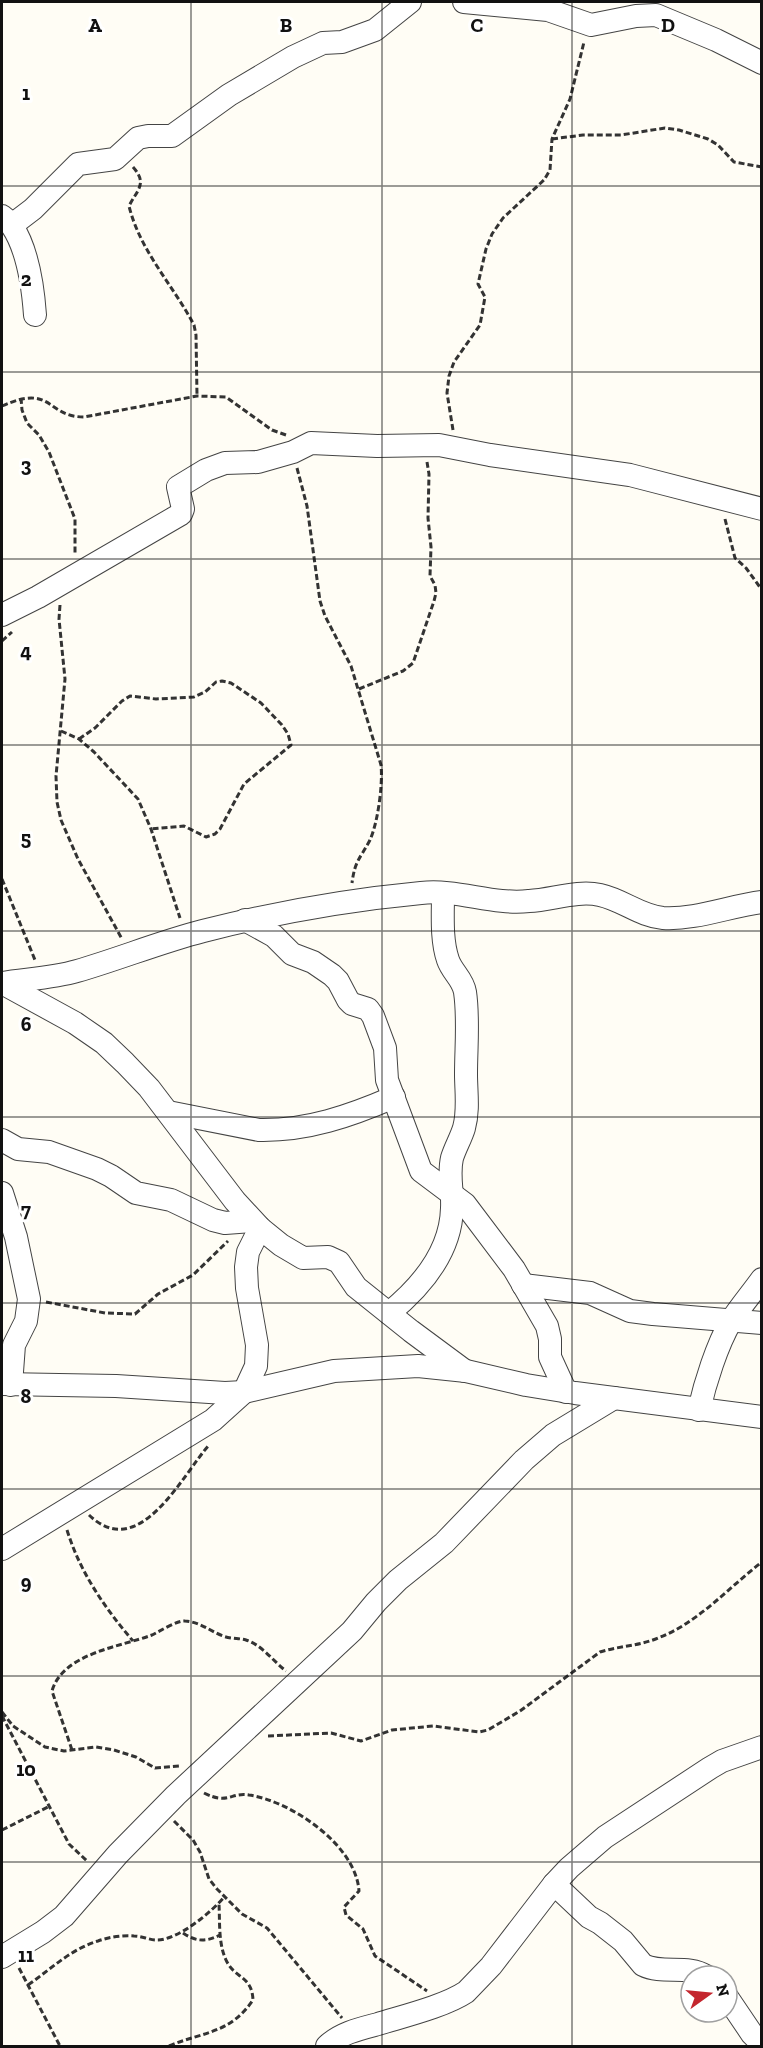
<svg xmlns="http://www.w3.org/2000/svg" width="763" height="2048" font-family="'Zilla Slab',serif">
	<style>
		.lines { fill: none; stroke-linecap: round; stroke-linejoin: round }
		.minor-casing { stroke: #444; stroke-width: 24 }
		.path { stroke: #333; stroke-width: 3; stroke-dasharray: 6 3; stroke-linecap: butt }
		.minor { stroke: #fff; stroke-width: 22 }
		.grid { fill: none; stroke: #111; stroke-width: 1.5; stroke-opacity: 0.55 }
		.grid-label { font-size: 20px; text-anchor: middle; font-weight: bold; fill: #111; stroke: #fff; stroke-width: 6; stroke-linejoin: round; paint-order: stroke }
	</style>
	<rect width="100%" height="100%" fill="#fffdf5"/>
	<g class="lines">
		<g class="minor-casing">
			<g id="minor">
				<path d="M464,2L548,10L591,25L636,16L656,15L716,40L762,63"/>
				<path d="M2,216C6,219 10,222 12,226C28,250 33,287 35,315"/>
				<path d="M12,225L33,209L78,164L115,159L138,138L148,136H172L229,95L293,57L323,43L342,42L375,30L410,2"/>
				<path d="M2,615L38,597L181,514L183,509L178,487L206,470L225,463L258,462L293,452L311,443L377,446L439,445L490,455L630,475L762,509"/>
				<path d="M245,920L274,936L292,954L313,962L332,975L338,981L348,1000L352,1004L368,1009L373,1016L385,1048L387,1080L421,1171L465,1204L514,1269L547,1326L550,1339V1357L566,1392"/>
				<path d="M2,983C27,979 53,978 77,971C119,959 160,942 203,931C274,913 347,900 421,893C458,889 492,905 529,901C552,900 577,890 600,895C623,900 640,916 663,918C695,920 730,906 762,902"/>
				<path d="M2,983L75,1023L104,1043L125,1063L149,1088L235,1201L260,1228L281,1245L303,1258L328,1257L339,1262L356,1287L411,1331L465,1371"/>
				<path d="M168,1112L259,1130C307,1131 350,1116 394,1097"/>
				<path d="M2,1140L18,1149L49,1152L97,1169L111,1176L136,1193L171,1200L213,1220L225,1223L252,1221"/>
				<path d="M2,1193L16,1237L29,1299L26,1321L14,1345L11,1385"/>
				<path d="M523,1285L590,1293L630,1311L653,1314L762,1323"/>
				<path d="M389,1313C421,1287 451,1252 452,1208C453,1191 448,1175 452,1158C455,1148 461,1138 464,1128C469,1110 466,1092 466,1074C466,1047 469,1019 465,992C463,979 452,972 448,960C441,940 443,914 443,893"/>
				<path d="M2,1384L116,1386L225,1393L244,1392L334,1371L418,1366L466,1371L526,1385L575,1393L762,1417"/>
				<path d="M699,1410C705,1383 717,1345 731,1321C740,1307 752,1293 762,1279"/>
				<path d="M2,1549L213,1420L244,1392L256,1366L257,1345L247,1288L246,1267L248,1252L260,1228"/>
				<path d="M554,1884L589,1917L600,1923L623,1941L643,1965C663,1975 687,1964 706,1976"/>
				<path d="M2,1957L43,1932L64,1916L118,1854L176,1795L352,1631L376,1602L398,1580L444,1543L524,1460L553,1435L614,1398"/>
				<path d="M727,1997L752,2034L762,2044"/>
				<path d="M327,2046C341,2033 359,2029 378,2024C404,2016 445,2006 466,1992L491,1966L554,1884L569,1868L605,1837L710,1768L722,1761L762,1747"/>
			</g>
		</g>
		<g class="path">
			<path d="M552,139L583,135H621L665,128L679,130L708,139L718,145L734,162L762,167"/>
			<path d="M133,167C148,184 137,190 129,206C140,251 173,285 194,325L196,335L197,395"/>
			<path d="M21,398L22,410L27,423L39,435L49,452L75,519V554"/>
			<path d="M2,406C53,383 46,417 84,417L197,396L226,397L272,430L286,435"/>
			<path d="M453,430L447,393L449,376L454,362L480,325L485,297L478,284L486,249L492,234L503,218L544,180L550,170L552,139L570,99L584,42"/>
			<path d="M297,468L307,506L320,601L325,616L351,666L381,765C383,784 378,822 370,840C360,859 355,860 352,883"/>
			<path d="M725,519L735,558L746,568L762,590"/>
			<path d="M60,605L59,619L65,679L56,776L57,802L61,820L78,859L122,939"/>
			<path d="M2,641L12,632"/>
			<path d="M359,689L403,671L413,663L434,601L436,593L435,585L430,576L431,547L428,518L429,474L427,462"/>
			<path d="M61,731L79,739L94,752L138,799L151,829L180,918"/>
			<path d="M79,739L95,728L122,701L130,696L156,699L194,697L205,692L216,682L222,681L231,683L261,703L282,725L288,734L291,745L244,784L220,829L215,834L206,837L184,826L151,829"/>
			<path d="M2,879L35,960"/>
			<path d="M46,1302L105,1313L135,1314L158,1294L193,1275L228,1241"/>
			<path d="M89,1515C139,1563 181,1477 209,1445"/>
			<path d="M67,1530C80,1572 104,1607 133,1641"/>
			<path d="M2,1712L13,1726L45,1747L64,1751L96,1747L114,1750L136,1757L155,1768L180,1766"/>
			<path d="M2,1716L69,1844L87,1861"/>
			<path d="M268,1736L331,1733L361,1741L392,1730L433,1726L479,1732L488,1730L520,1711L600,1652C619,1646 639,1646 658,1638C698,1623 728,1588 762,1562"/>
			<path d="M72,1750L52,1691C63,1653 120,1647 152,1635C160,1631 178,1620 185,1621C200,1622 210,1631 223,1636C231,1639 239,1638 246,1640C262,1645 273,1661 286,1671"/>
			<path d="M204,1793C228,1805 231,1792 249,1795C291,1801 356,1845 359,1891L344,1907L346,1915L363,1929L375,1956L427,1991"/>
			<path d="M174,1821L193,1840L200,1852L209,1879L217,1889L242,1914L267,1928L342,2018"/>
			<path d="M2,1830L48,1807"/>
			<path d="M183,1933C196,1942 206,1942 220,1935"/>
			<path d="M19,1968L60,2046"/>
			<path d="M28,1985C51,1969 71,1949 98,1941C109,1937 123,1935 134,1936C142,1936 149,1940 157,1940C178,1940 212,1912 225,1896"/>
			<path d="M169,2046C202,2032 230,2034 253,2000C252,1976 236,1979 227,1962C218,1945 220,1922 219,1904"/>
		</g>
		<use href="#minor" class="minor"/>
	</g>
	<path class="grid" d="M191,2V2046M382,2V2046M572,2V2046M2,186H762M2,372H762M2,559H762M2,745H762M2,931H762M2,1117H762M2,1303H762M2,1489H762M2,1676H762M2,1862H762"/>
	<g class="grid-label">
		<text x="95" y="32">A</text>
		<text x="286" y="32">B</text>
		<text x="477" y="32">C</text>
		<text x="668" y="32">D</text>
		<text x="26" y="100">1</text>
		<text x="26" y="286">2</text>
		<text x="26" y="472">3</text>
		<text x="26" y="658">4</text>
		<text x="26" y="845">5</text>
		<text x="26" y="1031">6</text>
		<text x="26" y="1217">7</text>
		<text x="26" y="1403">8</text>
		<text x="26" y="1589">9</text>
		<text x="26" y="1776">10</text>
		<text x="26" y="1962">11</text>
	</g>
	<rect width="763" height="2048" fill="none" stroke="#111111" stroke-width="6"/>
	<g transform="translate(709 1994) rotate(75)"><circle r="28" fill="#ffffff" stroke="#a0a0a0" stroke-width="1.5"/>
	<path d="M0-4.5L10 22L0 15L-10 22Z" fill="#c4262e"/>
	<text y="-9" font-size="16" font-weight="bold" text-anchor="middle" fill="#111111">N</text>
	</g>
</svg>
